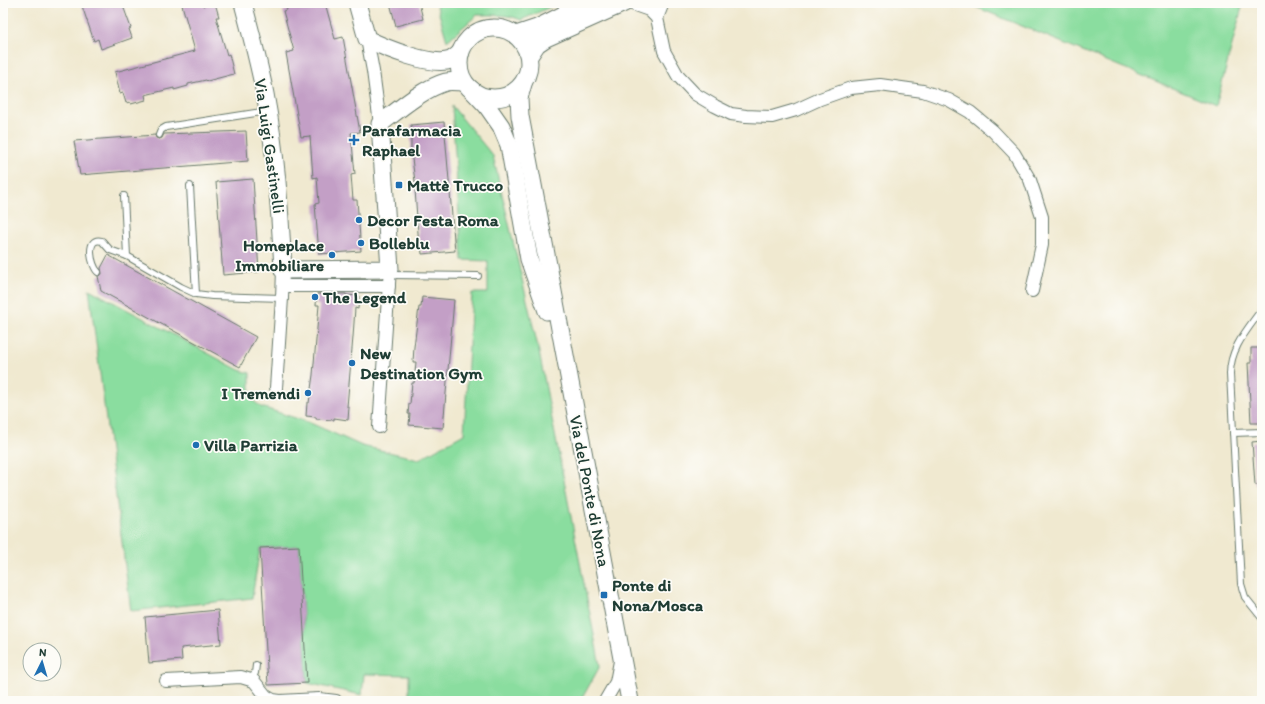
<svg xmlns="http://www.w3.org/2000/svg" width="1265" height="704" font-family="Itim,sans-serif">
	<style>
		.green { fill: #8add9f; stroke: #548d6a }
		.building { fill: #c39fc6 }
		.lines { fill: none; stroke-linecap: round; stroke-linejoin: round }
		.lane-casing { stroke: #68796b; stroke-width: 8 }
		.street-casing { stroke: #68796b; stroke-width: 14 }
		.secondary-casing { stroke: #68796b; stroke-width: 19 }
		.lane { stroke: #fff; stroke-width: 6 }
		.street { stroke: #fff; stroke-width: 12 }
		.secondary { stroke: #fff; stroke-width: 17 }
		.poi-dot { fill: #1f6fb2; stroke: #fdfcf7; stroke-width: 1.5 }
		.labels { text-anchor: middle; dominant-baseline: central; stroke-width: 3.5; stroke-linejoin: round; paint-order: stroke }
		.poi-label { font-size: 17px; font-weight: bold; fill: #1f3d34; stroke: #fdfcf7; text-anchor: start }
		.street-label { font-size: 17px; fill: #1f3d34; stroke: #fdfcf7 }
	</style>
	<rect width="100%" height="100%" fill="#fdfcf7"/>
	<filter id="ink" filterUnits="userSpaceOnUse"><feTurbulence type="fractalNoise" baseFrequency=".025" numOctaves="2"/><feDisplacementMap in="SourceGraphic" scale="8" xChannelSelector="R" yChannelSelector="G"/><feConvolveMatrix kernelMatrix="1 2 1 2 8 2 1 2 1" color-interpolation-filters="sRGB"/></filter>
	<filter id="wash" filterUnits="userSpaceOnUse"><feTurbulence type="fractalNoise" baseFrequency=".012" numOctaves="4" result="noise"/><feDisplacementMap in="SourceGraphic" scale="16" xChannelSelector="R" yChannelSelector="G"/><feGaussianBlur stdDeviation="0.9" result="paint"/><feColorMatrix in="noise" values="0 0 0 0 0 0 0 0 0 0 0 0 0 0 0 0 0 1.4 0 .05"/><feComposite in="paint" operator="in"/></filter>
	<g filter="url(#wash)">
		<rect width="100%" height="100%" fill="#f0e9d0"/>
		<g class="green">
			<path d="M436,3H554L555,5L521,20C508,14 492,15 477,15L447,41Z"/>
			<path d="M966,3H1243L1216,106Z"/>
			<path d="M452,106L493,156L538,347L600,666L581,700L409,701V675L364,674L362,695L307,683L299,546L260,548L252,598L131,611L89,289L239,370L250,373V398L261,407L308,422L362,446L419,459L464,434L472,293H488V261L462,260Z"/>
		</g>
		<g id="blocks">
			<g class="building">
				<path d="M83,3H122L131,28L129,29L132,38L101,49L98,39L94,41L82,6L84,5Z"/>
				<path d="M190,3H202L203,6L215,3L219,17H216L227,55L229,54L234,74L207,81L206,80L188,84V86L174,90V88L145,95L146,100L131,104L130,102L126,103L123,93L120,94L115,72L195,51L182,5Z"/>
				<path d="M285,3H325L335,39L343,37L360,132L351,133L355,174L351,175L353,200H357L361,251L319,254L315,204L319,203L317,177L313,178L310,136L301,137L286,53L294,51L283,11L287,10Z"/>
				<path d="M390,3H419L423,19L396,26Z"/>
				<path d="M444,122L455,251L422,254L421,244H419L418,233L415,189H416L411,151V136H413L411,125Z"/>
				<path d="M246,131L248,161L80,175L74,141L155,135L156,138L159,139L162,138L164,134Z"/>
				<path d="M253,179L259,272L223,275L216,182Z"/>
				<path d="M108,255L256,337L240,367L101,291L98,276L102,274L101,268Z"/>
				<path d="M317,294H346V295L359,296L358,309L355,308L353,337L347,407H349L348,420L334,418V420L316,419V417L306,416L307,403H309L313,375L319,305H316Z"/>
				<path d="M422,297L454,300L443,428L409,425L410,414H408L409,404H410L412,383H414L416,362H413L414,347L419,307H421Z"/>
				<path d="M1251,348H1262V423H1251L1248,363H1251Z"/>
				<path d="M1262,441V485H1255L1252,442Z"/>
				<path d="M299,546L307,683L268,685L260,548Z"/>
				<path d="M218,610L221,644L181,648L182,660L149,663L145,617Z"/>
			</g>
		</g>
	</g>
	<g filter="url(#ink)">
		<use href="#blocks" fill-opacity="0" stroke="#68796b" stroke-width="1"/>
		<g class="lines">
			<g class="lane-casing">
				<g id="lane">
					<path d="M560,3L566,13"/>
					<path d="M159,135L161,130L166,127L268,111"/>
					<path d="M190,186L196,294L212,296L282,298"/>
					<path d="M124,196L127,256L181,287L196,294"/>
					<path d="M98,272C91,266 85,236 102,241L110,250L127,256"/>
					<path d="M390,275L478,276"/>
					<path d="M1262,309C1248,329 1230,348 1230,374L1241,584L1245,597L1262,618"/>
					<path d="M1233,433L1262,432"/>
					<path d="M251,680L255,673L256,665"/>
				</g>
			</g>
			<g class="street-casing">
				<g id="street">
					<path d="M629,3L649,10L657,18L664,51L678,76L695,94L715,106L731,114L746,116L772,117L796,110L820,99L851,88L880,85L923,91L949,100L970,112L993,131L1014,153L1030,180L1042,217V245L1032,291"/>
					<path d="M657,18L663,3"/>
					<path d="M367,39L373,71L380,124"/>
					<path d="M283,286H389"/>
					<path d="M276,388L282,298L283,270"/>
					<path d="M379,427L390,269"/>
					<path d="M166,681L241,677L254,681L266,696L273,700L280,701L319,699L336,701"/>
					<path d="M605,701L616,682L620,661"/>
				</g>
			</g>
			<g class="secondary-casing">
				<g id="secondary">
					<path d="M243,3C251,33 259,64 265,94C276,152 280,211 283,270L390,269L380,124C398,110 424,88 446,82C451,81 458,82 464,82"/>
					<path d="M357,3L367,39C385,48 432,67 451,60C454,58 458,55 461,52"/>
					<circle cx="494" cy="63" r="35"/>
					<path d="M516,35L537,28L587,3"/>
					<path d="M529,56L537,44L546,38L624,3"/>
					<path d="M523,84L519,98L520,116L630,701"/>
					<path d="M471,89L487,106L501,126L509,145L529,259L547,311"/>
				</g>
			</g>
			<use href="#lane" class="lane"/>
			<use href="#street" class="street"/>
			<use href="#secondary" class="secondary"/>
		</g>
	</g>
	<g class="poi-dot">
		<path d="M352 134h4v4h4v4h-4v4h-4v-4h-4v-4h4z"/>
		<rect x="395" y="181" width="8" height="8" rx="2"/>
		<circle cx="359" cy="220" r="4"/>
		<circle cx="361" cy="243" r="4"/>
		<circle cx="332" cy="255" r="4"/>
		<circle cx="315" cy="297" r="4"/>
		<circle cx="352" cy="363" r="4"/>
		<circle cx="308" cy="393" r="4"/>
		<circle cx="196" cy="445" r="4"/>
		<rect x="600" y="591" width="8" height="8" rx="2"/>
	</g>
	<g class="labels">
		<g class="poi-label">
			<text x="362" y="130">Parafarmacia<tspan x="362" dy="20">Raphael</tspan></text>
			<text x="407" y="185">Mattè Trucco</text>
			<text x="367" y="220">Decor Festa Roma</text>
			<text x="369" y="243">Bolleblu</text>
			<text x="324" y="245" text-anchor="end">Homeplace<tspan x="324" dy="20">Immobiliare</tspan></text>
			<text x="323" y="297">The Legend</text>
			<text x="360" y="353">New<tspan x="360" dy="20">Destination Gym</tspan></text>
			<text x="300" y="393" text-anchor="end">I Tremendi</text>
			<text x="204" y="445">Villa Parrizia</text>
			<text x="612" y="585">Ponte di<tspan x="612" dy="20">Nona/Mosca</tspan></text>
		</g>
		<g class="street-label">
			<text transform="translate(270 146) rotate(82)">Via Luigi Gastinelli</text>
			<text transform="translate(590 491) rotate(79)">Via del Ponte di Nona</text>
		</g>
	</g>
	<rect width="1265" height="704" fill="none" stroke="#fdfcf7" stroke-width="16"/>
	<g transform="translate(42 662) rotate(5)"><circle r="19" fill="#fdfcf7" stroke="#a4b0a9"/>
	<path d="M0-3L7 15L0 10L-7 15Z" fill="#1f6fb2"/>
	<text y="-6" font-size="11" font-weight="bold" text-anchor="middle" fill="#1f3d34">N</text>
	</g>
</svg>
